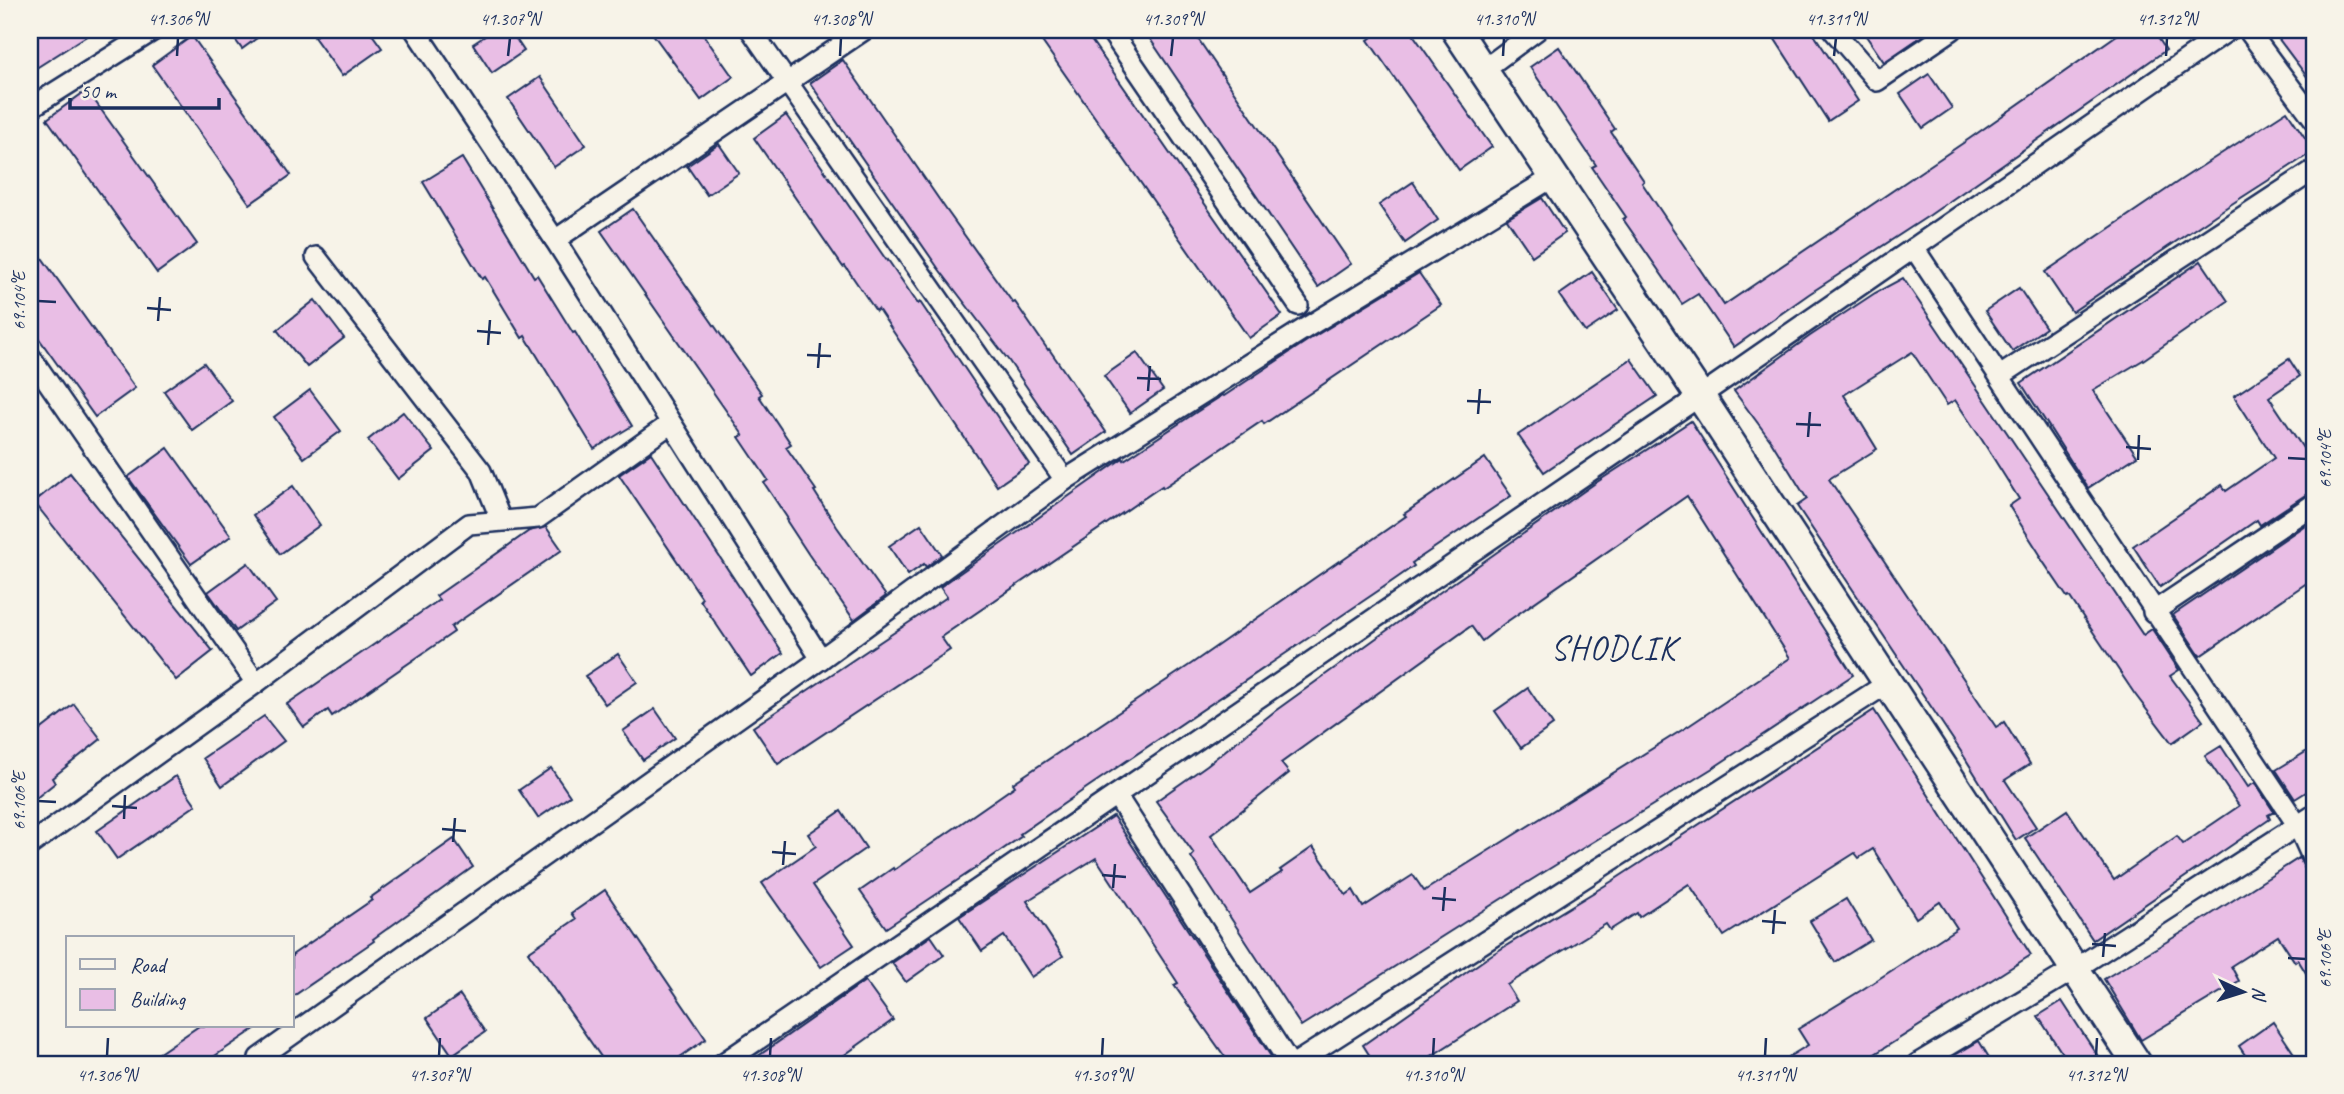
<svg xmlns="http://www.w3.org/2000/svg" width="2344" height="1094" font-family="Caveat,sans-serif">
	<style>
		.building { fill: #e9bee5; stroke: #1b2f5e; stroke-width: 2; fill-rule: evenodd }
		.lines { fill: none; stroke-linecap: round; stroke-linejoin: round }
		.street-casing { stroke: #1b2f5e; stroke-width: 24 }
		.secondary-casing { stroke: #1b2f5e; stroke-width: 33 }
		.street { stroke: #f7f3e8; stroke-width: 19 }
		.secondary { stroke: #f7f3e8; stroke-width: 28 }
		.ticks { fill: none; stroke: #1b2f5e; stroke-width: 2.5 }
		.labels { text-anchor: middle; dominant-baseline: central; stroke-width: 5; stroke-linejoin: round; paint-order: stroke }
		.quarter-label { font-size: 33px; letter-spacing: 2px; fill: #1b2f5e; stroke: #f7f3e8 }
		.neatline { fill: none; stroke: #1b2f5e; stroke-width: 2.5 }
		.ticks-label { font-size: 18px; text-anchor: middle; fill: #1b2f5e }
	</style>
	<rect width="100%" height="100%" fill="#f7f3e8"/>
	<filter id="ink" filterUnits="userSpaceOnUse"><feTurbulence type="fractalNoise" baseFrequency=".0143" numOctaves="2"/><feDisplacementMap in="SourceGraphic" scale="14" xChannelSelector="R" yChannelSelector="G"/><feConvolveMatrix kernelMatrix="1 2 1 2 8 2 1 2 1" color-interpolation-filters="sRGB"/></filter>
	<g filter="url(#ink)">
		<g class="building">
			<path d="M30,30H96L30,72Z"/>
			<path d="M228,30H268L242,49Z"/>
			<path d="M325,30H369L382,48L342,76L314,37Z"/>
			<path d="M494,30H510L524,51L492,73L473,44Z"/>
			<path d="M650,30H700L733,77L701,100Z"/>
			<path d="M1034,30H1084L1282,315L1249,338Z"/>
			<path d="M1144,30H1192L1351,264L1318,287Z"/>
			<path d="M1382,30H1410L1492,147L1459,170L1368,40Z"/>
			<path d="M1769,30H1811L1858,101L1828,121Z"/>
			<path d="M1862,30H1931L1884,62Z"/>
			<path d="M2124,30H2153L2166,50L1930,215L1809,294L1734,347L1698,294L1682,304L1623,219L1626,217L1592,167L1596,165L1530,67L1559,47L1615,129L1611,132L1644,181L1642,183L1724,305L1969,139Z"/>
			<path d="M2272,30H2314V86Z"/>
			<path d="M192,36L291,175L250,204L152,65Z"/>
			<path d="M843,60L945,208L1013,303L1015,302L1048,350L1049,349L1106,432L1073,455L1009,361L938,268L810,83Z"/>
			<path d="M1929,74L1952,108L1923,128L1900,94Z"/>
			<path d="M540,77L586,145L554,167L508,99Z"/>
			<path d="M87,90L197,244L157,273L47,119Z"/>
			<path d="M2287,111L2314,151L2227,207L2072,312L2045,272L2182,179Z"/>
			<path d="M786,115L887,261L888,260L918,304L920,302L1029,464L997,486L878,309L876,311L845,266L843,267L754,138Z"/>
			<path d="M719,144L739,173L707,195L687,166Z"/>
			<path d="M462,158L534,277L537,275L573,333L575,332L632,426L594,449L525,336L522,338L485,277L482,279L423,182Z"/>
			<path d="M1413,182L1438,220L1405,243L1379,205Z"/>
			<path d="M1542,198L1565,233L1532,256L1507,219Z"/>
			<path d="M633,209L762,394L759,396L791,444L786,447L816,490L814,491L837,527L886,596L854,620L809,555L786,520L788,519L764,483L768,480L739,437L743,435L601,231Z"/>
			<path d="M30,241L135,388L95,417L30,326Z"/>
			<path d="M2201,261L2228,301L2143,360L2093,390L2137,456L2088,488L2021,383Z"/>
			<path d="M1592,272L1618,310L1585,332L1559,295Z"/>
			<path d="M1419,273L1441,305L1264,424L1262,421L1163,488L1162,486L941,637L950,650L778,764L753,727L947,597L940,587L1123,458L1124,460L1195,413L1223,395L1224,396L1310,339Z"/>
			<path d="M1903,278L2143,635L2152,629L2179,670L2170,676L2203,721L2172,743L2134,693L2069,596L2067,597L2040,557L2041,556L2009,506L2019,499L1982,440L1955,400L1947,405L1912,352L1844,395L1877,449L1829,479L1996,727L2004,722L2030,764L2005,780L2036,827L2016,840L1960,750L1797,506L1807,499L1771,441L1734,391L1810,336L1875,293Z"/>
			<path d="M2019,288L2046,328L2012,351L1985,311Z"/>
			<path d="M315,300L344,338L307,367L277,330Z"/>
			<path d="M1137,353L1163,390L1130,413L1104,376Z"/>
			<path d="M1631,359L1657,396L1544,472L1518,435Z"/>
			<path d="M2289,359L2300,376L2269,397L2307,454L2314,449V492L2307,494L2260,525L2257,520L2160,587L2133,546L2222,485L2226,491L2274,458L2234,396Z"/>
			<path d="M204,363L232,401L192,430L164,391Z"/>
			<path d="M310,390L341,431L304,458L274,417Z"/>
			<path d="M403,412L434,451L398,479L368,440Z"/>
			<path d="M1691,421L1853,675L1716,766L1528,882L1301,1026L1191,857L1194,854L1156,801L1207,765L1275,711L1443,590L1594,484ZM1687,496L1790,658L1690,725L1424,891L1413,875L1363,907L1353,890L1346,895L1313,847L1280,870L1282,872L1250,893L1211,835L1289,773L1281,763L1471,626L1482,641L1505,623Z"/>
			<path d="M168,448L231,536L191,564L128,477Z"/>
			<path d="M651,453L783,653L751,676L700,600L702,598L619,475Z"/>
			<path d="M1485,458L1511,496L1412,563L1414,566L1381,589L1088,787L1020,834L1022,836L973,870L886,928L860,891L893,868L894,870L1015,786L1013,783L1191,664L1339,561L1340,562L1406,516L1404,514Z"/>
			<path d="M70,473L213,651L176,680L34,502Z"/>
			<path d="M293,486L320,525L280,554L253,515Z"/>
			<path d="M2314,519V578L2200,656L2173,615Z"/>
			<path d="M921,524L942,555L926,567L924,564L908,575L889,546Z"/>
			<path d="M546,527L562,550L451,627L454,632L332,716L328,710L304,727L287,704L439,600L436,596L529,531Z"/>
			<path d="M248,563L276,602L236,631L208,592Z"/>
			<path d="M618,654L637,682L605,704L585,676Z"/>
			<path d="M1528,688L1553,725L1521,748L1495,711Z"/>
			<path d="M74,704L101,739L52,778L55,783L30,803V738Z"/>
			<path d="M655,709L675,738L643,760L623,731Z"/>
			<path d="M1874,710L2031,955L1859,1064H1777L1808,1045L1798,1029L1860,991L1957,928L1940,902L1916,918L1873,849L1859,858L1855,853L1724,936L1689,884L1639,917L1637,913L1610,930L1606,924L1507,985L1517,1001L1419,1064H1375L1363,1045L1491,955L1614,880Z"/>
			<path d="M264,716L284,741L222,786L203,758Z"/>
			<path d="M2221,746L2248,787L2255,783L2274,812L2268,815L2270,819L2093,940L2025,838L2067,810L2114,880L2177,836L2183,844L2239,806L2205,756Z"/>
			<path d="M2314,747V787L2295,799L2276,770Z"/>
			<path d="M551,768L570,796L538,818L519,790Z"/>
			<path d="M176,776L196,805L117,859L97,831Z"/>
			<path d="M841,811L866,848L813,885L854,945L821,967L762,883L816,846L808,834Z"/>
			<path d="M1113,816L1218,976L1276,1064H1230L1174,985L1178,983L1096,858L1027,901L1063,956L1031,977L1004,936L982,951L959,917Z"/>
			<path d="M454,839L473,867L373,939L374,941L292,997V955L372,900L370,898Z"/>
			<path d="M2299,858L2306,871L2314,874V986L2298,960L2295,962L2278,936L2231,966L2239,981L2141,1040L2104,979L2193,926Z"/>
			<path d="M605,890L706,1039L670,1064H606L528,952L576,919L572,913Z"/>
			<path d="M1846,899L1871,940L1835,962L1810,921Z"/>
			<path d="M931,936L944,955L906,982L892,963Z"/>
			<path d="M865,981L893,1020L832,1064H747Z"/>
			<path d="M460,995L485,1032L452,1055L427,1018Z"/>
			<path d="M2062,1001L2084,1035L2103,1064H2069L2038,1016Z"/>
			<path d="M2273,1022L2301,1064H2251L2239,1046Z"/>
			<path d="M199,1026H259L203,1064H165L158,1054Z"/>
			<path d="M1979,1041L1993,1064H1940Z"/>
		</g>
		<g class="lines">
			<g class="street-casing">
				<g id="street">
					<path d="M415,30L555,240L821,659"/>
					<path d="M751,30L1065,480"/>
					<path d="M1110,30L1298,305"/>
					<path d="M1833,30L1877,81L1952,30"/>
					<path d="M2248,30L2314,119"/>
					<path d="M1483,70L1537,30"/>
					<path d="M30,108L154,30"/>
					<path d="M555,240L864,30"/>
					<path d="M1914,248L2298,826L2314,862"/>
					<path d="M316,257L481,471L501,520"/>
					<path d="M30,356L256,683"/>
					<path d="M2000,376L2314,170"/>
					<path d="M2153,612L2314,504"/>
					<path d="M1116,795L1290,1064"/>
					<path d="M30,845L256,683L469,524L538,518L670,424"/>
					<path d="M259,1058L821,659L1065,480L1304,329L1555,176"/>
					<path d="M722,1064L1700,396L2229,30"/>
					<path d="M1294,1064L1888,683"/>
					<path d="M1917,1064L2075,969L2314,815"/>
				</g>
			</g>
			<g class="secondary-casing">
				<path id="secondary" d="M1456,30L1700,396L2137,1064"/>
			</g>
			<use href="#street" class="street"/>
			<use href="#secondary" class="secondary"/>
		</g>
	</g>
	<path class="ticks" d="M177,56L178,38M508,56L510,38M840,56L841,38M1171,56L1173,38M1503,56L1504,38M1834,56L1836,38M2166,56L2167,38M38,301L56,302M147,308L171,310M158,321L160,297M477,331L501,333M488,345L490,320M807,355L831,356M818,368L820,343M1137,378L1161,379M1148,391L1150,366M1467,401L1491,402M1478,414L1480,389M1796,424L1821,425M1808,437L1810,412M2126,447L2151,449M2288,458L2306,459M2138,460L2139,435M38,801L56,802M112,806L137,808M124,819L125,795M442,829L466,831M453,842L455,818M772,852L796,854M783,865L785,841M1102,875L1126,877M1113,888L1115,864M1432,898L1456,900M1443,911L1445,887M1762,921L1786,923M1773,934L1775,910M2092,944L2116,946M2103,957L2105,933M2288,958L2306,959M107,1056L108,1038M439,1056L440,1038M770,1056L771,1038M1102,1056L1103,1038M1433,1056L1434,1038M1765,1056L1766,1038M2096,1056L2097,1038"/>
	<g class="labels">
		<g class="quarter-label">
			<text x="1614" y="648">SHODLIK</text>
		</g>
	</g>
	<rect width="2344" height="1094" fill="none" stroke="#f7f3e8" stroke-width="77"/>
	<rect x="66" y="936" width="228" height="91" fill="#f7f3e8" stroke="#9fa5b1" stroke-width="2"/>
	<rect x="80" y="959" width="35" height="10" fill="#f7f3e8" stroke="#9fa5b1" stroke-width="2"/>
	<text x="130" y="972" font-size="21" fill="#1b2f5e">Road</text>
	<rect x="80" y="989" width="35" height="21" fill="#e9bee5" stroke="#9fa5b1" stroke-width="2"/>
	<text x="130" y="1006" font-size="21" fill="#1b2f5e">Building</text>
	<g transform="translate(2243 992) rotate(94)" stroke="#f7f3e8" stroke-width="5" paint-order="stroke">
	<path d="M0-5L12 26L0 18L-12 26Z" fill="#1b2f5e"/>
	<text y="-10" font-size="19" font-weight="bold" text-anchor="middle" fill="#1b2f5e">N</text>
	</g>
	<path d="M70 98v10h149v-10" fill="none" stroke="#1b2f5e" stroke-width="3.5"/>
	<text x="80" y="98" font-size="21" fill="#1b2f5e" stroke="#f7f3e8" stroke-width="5" paint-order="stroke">50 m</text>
	<rect x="38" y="38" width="2268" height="1018" class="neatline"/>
	<g class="ticks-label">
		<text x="178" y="25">41.306°N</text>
		<text x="510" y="25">41.307°N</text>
		<text x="841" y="25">41.308°N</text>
		<text x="1173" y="25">41.309°N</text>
		<text x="1504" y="25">41.310°N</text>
		<text x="1836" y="25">41.311°N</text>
		<text x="2167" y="25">41.312°N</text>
		<text transform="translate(19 301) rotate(-90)" y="6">69.104°E</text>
		<text transform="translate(2325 459) rotate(-90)" y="6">69.104°E</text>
		<text transform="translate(19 801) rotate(-90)" y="6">69.106°E</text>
		<text transform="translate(2325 959) rotate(-90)" y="6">69.106°E</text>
		<text x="107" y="1081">41.306°N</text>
		<text x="439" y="1081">41.307°N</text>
		<text x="770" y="1081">41.308°N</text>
		<text x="1102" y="1081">41.309°N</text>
		<text x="1433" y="1081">41.310°N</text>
		<text x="1765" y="1081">41.311°N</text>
		<text x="2096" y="1081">41.312°N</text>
	</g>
</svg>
